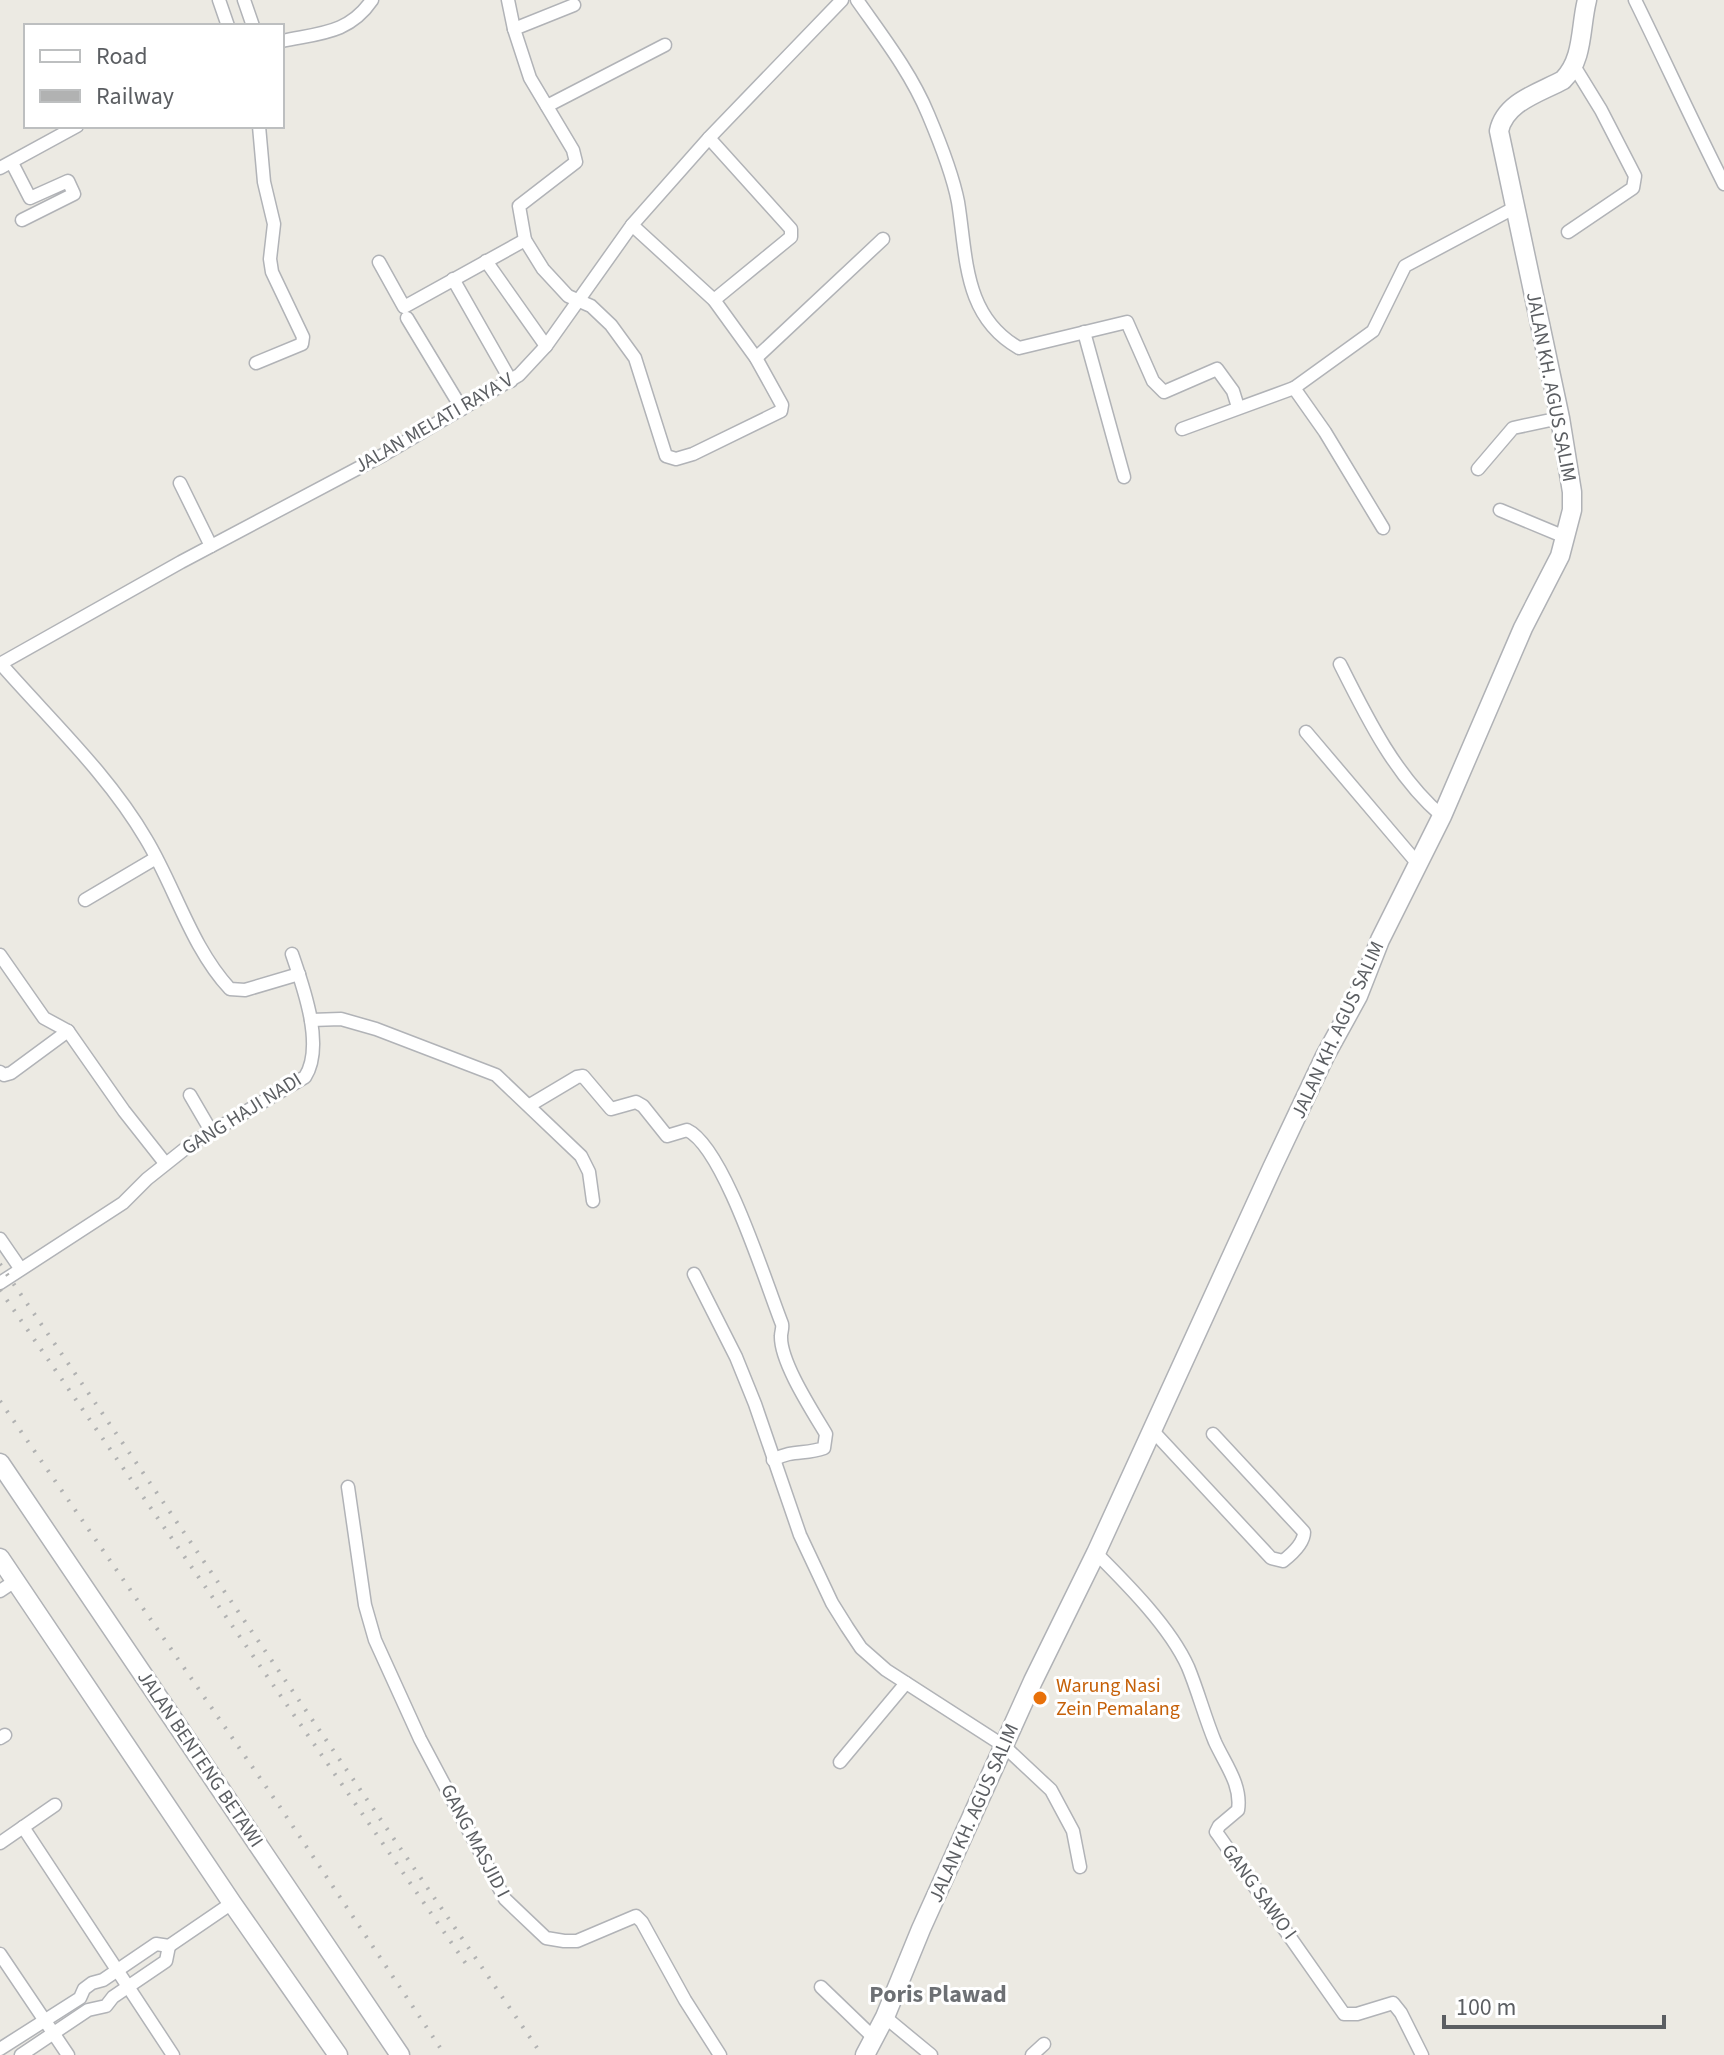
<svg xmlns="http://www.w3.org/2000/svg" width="1724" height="2055" font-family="'Source Sans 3',sans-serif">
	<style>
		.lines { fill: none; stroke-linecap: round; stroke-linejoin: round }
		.street-casing { stroke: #b1b3b7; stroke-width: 15 }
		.secondary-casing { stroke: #b0b2b6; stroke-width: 21 }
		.street { stroke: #fff; stroke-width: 12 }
		.secondary { stroke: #fff; stroke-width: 18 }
		.rail { stroke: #b1b2b2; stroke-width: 4; stroke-dasharray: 2 10; stroke-linecap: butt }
		.food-dot { fill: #e8710a; stroke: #fff; stroke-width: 3 }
		.labels { text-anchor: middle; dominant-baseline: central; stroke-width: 6; stroke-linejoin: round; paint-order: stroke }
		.street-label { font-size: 20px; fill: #5b5e62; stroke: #fff }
		.food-label { font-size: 20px; fill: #c56008; stroke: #fff; text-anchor: start }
		.quarter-label { font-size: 24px; font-weight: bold; fill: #6d7074; stroke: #fff }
	</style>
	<rect width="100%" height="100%" fill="#eceae3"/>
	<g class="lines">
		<g class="street-casing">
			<g id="street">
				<path d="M219,0L228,26"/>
				<path d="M244,0L253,26"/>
				<path d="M508,0L514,29"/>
				<path d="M857,0C883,37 911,73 928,114C939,140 953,176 958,202C967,257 963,316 1019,348L1127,322L1153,381L1164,392L1217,369L1233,391L1238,407"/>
				<path d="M1635,0C1665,61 1693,123 1724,184"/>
				<path d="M574,5L514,29L530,78L573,150L576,162L519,206L525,240L543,269L568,296L591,306L611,325L635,358L666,456L676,459L693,454L781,411L782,405L756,358L714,300L632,225"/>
				<path d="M282,41C319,33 349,34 372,0"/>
				<path d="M547,106L665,45"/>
				<path d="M709,138L791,229V237L714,300"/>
				<path d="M12,163L30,198L68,181L74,194L22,220"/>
				<path d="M0,168L77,126"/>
				<path d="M1568,232L1633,188L1635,176L1601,110L1574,66"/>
				<path d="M486,261L546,346"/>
				<path d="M379,262L404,307L525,240"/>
				<path d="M453,279L511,381"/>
				<path d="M407,318L462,409"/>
				<path d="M1084,332L1124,477"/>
				<path d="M756,358L883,239"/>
				<path d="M256,363L302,344L303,337L272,272L270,259L274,224L264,182L259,126"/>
				<path d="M1294,388L1325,432L1383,528"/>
				<path d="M1182,429L1294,388L1373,331L1405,266L1514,208"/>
				<path d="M1478,469L1513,428L1560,418"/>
				<path d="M180,483L211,546"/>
				<path d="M1500,510L1565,537"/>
				<path d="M0,664L181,562L383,455L519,375L546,346L632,225L709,138L842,0"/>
				<path d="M1,664C50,720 108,774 146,839C175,887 191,947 230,989L245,990L299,974"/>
				<path d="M1340,664C1367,718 1396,777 1442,816"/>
				<path d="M1306,732L1418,864"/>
				<path d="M85,900L156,858"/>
				<path d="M0,955L44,1018L68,1031L124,1111L165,1163"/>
				<path d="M311,1020L341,1019L376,1029L496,1075L581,1156L589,1172L593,1201"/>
				<path d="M0,1072L4,1075L11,1073L68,1031"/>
				<path d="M190,1095L211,1131"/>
				<path d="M530,1105L577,1077L583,1076L611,1109L636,1102L643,1106L667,1136L687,1130C724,1147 766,1284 782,1324C783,1328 781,1332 781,1336C780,1362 813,1412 826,1434L824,1448C805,1455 793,1449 773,1460"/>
				<path d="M0,1239L20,1268"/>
				<path d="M694,1274L736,1357L755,1404L800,1535L832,1603L847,1627L861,1648L886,1670L1004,1746L1051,1790L1073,1831L1080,1867"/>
				<path d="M0,1283L123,1203L147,1179L191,1144L305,1077C325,1046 303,986 292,954"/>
				<path d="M1152,1430L1271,1558L1283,1561C1292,1554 1304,1543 1304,1532L1213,1434"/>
				<path d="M348,1487L365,1605L375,1640L420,1739L505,1899L546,1938L564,1941H577L636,1916L642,1922L685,2000L720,2055"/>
				<path d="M1096,1553C1127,1584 1170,1627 1188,1667C1198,1691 1205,1718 1215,1742C1225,1764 1242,1785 1238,1810L1219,1826L1216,1832L1219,1836L1344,2014H1357L1393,2003L1401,2013L1422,2055"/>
				<path d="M0,1591L15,1581"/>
				<path d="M0,1738L5,1735"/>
				<path d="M840,1762L906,1683"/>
				<path d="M23,1827L173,2055"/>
				<path d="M0,1843L55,1805"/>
				<path d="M0,1954L68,2055"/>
				<path d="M821,1987L874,2038"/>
				<path d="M885,2017L931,2055"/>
				<path d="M0,2049L80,1998L84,1989L92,1983L103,1980L156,1944L169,1946L232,1903"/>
				<path d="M21,2055L88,2010L106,2006L113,1997L166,1961L169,1946"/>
				<path d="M1032,2055L1044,2044"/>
			</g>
		</g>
		<g class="secondary-casing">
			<g id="secondary">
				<path d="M0,1463L400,2055"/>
				<path d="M0,1558L232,1903L338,2055"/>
				<path d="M865,2055L885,2017L921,1929L1033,1681L1096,1553L1272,1168L1325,1056L1358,996L1380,940L1442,816L1523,628L1560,556L1572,510V492L1560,418L1499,131C1505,102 1539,93 1563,80C1584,59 1580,27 1587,0"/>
			</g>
		</g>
		<use href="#street" class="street"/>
		<use href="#secondary" class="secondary"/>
		<g class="rail">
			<path d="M0,1264L542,2055"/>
			<path d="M0,1290L471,1971"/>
			<path d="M0,1401L280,1807L445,2055"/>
		</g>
	</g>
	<circle class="food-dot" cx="1040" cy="1698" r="8"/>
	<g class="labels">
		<g class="street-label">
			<text transform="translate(1551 387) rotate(79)">JALAN KH. AGUS SALIM</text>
			<text transform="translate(434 423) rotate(-30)">JALAN MELATI RAYA V</text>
			<text transform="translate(1338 1030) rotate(-65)">JALAN KH. AGUS SALIM</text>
			<text transform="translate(242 1114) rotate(-32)">GANG HAJI NADI</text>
			<text transform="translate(200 1759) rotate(56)">JALAN BENTENG BETAWI</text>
			<text transform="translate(974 1813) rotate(-66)">JALAN KH. AGUS SALIM</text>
			<text transform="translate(475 1841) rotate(62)">GANG MASJID I</text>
			<text transform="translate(1259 1892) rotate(54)">GANG SAWO I</text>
		</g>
		<g class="food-label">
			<text x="1056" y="1686">Warung Nasi<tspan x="1056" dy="23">Zein Pemalang</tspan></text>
		</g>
		<g class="quarter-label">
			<text x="938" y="1994">Poris Plawad</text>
		</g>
	</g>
	<rect x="24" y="24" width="260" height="104" fill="#ffffff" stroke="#bdbfc0" stroke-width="2"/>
	<rect x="40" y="50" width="40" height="12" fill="#ffffff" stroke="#bdbfc0" stroke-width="2"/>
	<text x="96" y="64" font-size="24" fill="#5b5e62">Road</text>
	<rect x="40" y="90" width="40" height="12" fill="#b1b2b2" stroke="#bdbfc0" stroke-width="2"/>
	<text x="96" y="104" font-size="24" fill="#5b5e62">Railway</text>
	<path d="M1444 2015v12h220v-12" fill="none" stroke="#5b5e62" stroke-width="4"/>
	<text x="1456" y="2015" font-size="24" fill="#5b5e62" stroke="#ffffff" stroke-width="6" paint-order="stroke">100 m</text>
</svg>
